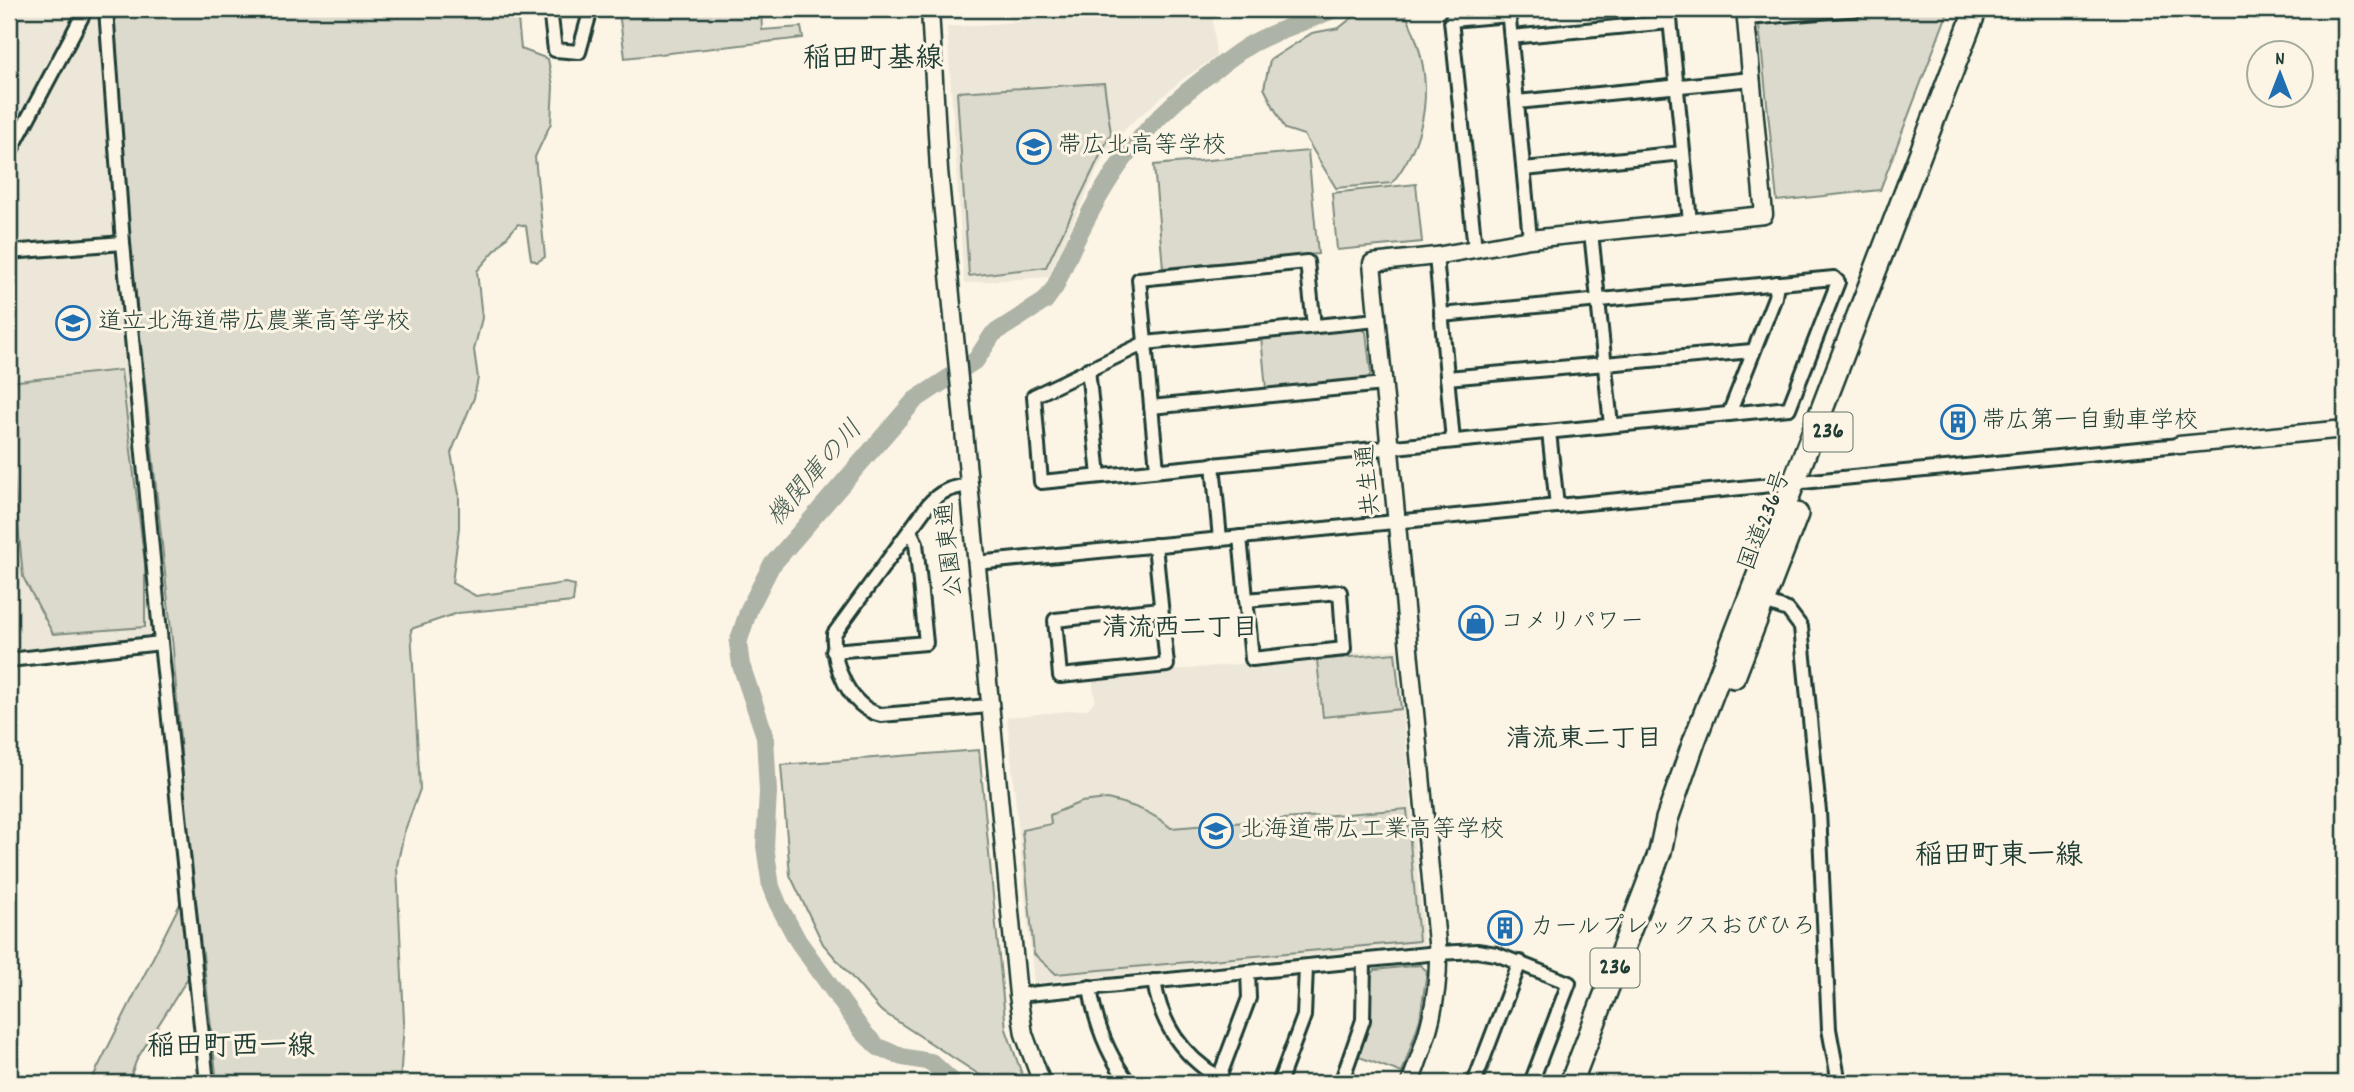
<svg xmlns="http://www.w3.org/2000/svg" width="2354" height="1092" font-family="Dekko,'Klee One',sans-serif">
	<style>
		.built { fill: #ece7d8 }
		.green { fill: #dcdacc; stroke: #7e8c80; stroke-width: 2 }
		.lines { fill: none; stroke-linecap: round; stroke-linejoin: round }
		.stream { stroke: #758479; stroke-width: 2.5 }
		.river { stroke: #aeb3a7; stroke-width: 18 }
		.street-casing { stroke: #1f3d34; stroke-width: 18 }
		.secondary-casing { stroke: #1f3d34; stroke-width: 21 }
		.highway-casing { stroke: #1f3d34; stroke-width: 26 }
		.street { stroke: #fcf5e5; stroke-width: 12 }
		.secondary { stroke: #fcf5e5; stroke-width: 16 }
		.highway { stroke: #fcf5e5; stroke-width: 21 }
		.labels { text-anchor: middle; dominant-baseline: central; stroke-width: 6; stroke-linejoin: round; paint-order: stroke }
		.shield { fill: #fcf5e5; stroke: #617469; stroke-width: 2 }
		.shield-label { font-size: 23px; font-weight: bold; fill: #1f3d34 }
		.poi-label { font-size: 24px; fill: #1f3d34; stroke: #fcf5e5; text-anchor: start }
		.street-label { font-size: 24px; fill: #1f3d34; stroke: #fcf5e5 }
		.water-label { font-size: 26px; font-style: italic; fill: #435a51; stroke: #fcf5e5 }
		.neighbourhood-label { font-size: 26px; font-weight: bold; fill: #1f3d34; stroke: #fcf5e5 }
		.quarter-label { font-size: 28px; font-weight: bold; fill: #1f3d34; stroke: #fcf5e5 }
	</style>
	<rect width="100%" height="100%" fill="#fcf5e5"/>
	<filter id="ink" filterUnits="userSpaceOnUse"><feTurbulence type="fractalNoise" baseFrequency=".0143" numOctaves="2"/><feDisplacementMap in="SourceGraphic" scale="14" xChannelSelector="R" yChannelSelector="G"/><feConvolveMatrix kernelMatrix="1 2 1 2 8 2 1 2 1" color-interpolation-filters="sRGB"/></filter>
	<g filter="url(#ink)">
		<g class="built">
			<path d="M9,9H110L166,638L9,654Z"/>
			<path d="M1018,9H1212L1216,57L1184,78L1126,128L1099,166L1048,277L964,283L947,27L1019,22Z"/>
			<path d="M1397,649L1424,944L1034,983L1007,717L1088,709L1095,700L1092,678Z"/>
		</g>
		<g class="green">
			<path d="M109,9H517L521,49L548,59L553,86L551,123L535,157L545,257L537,262L531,259L526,226L518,224L477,271L482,318L474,350L478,378L474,398L451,453L459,494V528L452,583L476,596L565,583L575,585L573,602L458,613L411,629L420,789L404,833L397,866L404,1022L400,1083H217L203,954L137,1059L128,1083H90L191,882L173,649L131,250Z"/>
			<path d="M599,9H761L762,30L801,27L803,38L625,58L619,12L597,17Z"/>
			<path d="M1363,9H1403C1434,68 1434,130 1392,183L1336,188L1304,135L1285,129L1264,88L1270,60L1312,33L1339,28Z"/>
			<path d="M1924,9H1949L1880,190L1777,201L1759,25Z"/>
			<path d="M1104,83L1111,133L1046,267L969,276L957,92Z"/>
			<path d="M1308,151L1318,254L1163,268L1154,165Z"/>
			<path d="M1416,184L1422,242L1337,250L1332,193Z"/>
			<path d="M1360,327L1366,332L1371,374L1366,380L1266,389L1261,337Z"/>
			<path d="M121,370L145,564V627L53,634L23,577L9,427V382Z"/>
			<path d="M1395,653L1401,709L1323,717L1317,660Z"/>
			<path d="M979,750L1006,1029L1025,1083H992L880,1010L823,944L790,875L781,765Z"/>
			<path d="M1107,799C1132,805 1151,811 1171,828L1407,809L1419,941L1056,974L1034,954L1022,830L1051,824L1050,815L1081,802Z"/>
			<path d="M1420,965L1427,971L1420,1019L1402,1073L1359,1057L1370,1019L1371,976L1375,970Z"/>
		</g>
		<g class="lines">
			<path class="stream" d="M9,167L13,157"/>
			<path class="river" d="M954,1083L931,1062L902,1057L878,1047L863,1032L798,941L778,904L771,887L765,846L768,792L765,736L741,665L738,643L749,609L771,566L915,400L976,360L993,334L1045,301L1055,287C1093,196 1133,128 1215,70C1228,60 1241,49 1255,42C1280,29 1308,21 1334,9"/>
			<g class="street-casing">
				<g id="street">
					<path d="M106,9L123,243L161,643L207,1083"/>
					<path d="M550,9L555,50L579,52L591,9"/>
					<path d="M1508,9L1530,239"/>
					<path d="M1669,9L1690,222"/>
					<path d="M1746,18L1858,9"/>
					<path d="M1511,37L1670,22"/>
					<path d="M1517,102L1752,79"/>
					<path d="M9,154L86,9"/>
					<path d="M1524,169L1683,153"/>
					<path d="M1591,232L1611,425"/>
					<path d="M1475,249L1451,20L1509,15"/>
					<path d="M9,252L123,243"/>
					<path d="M1436,256L1453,441"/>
					<path d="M1377,320L1145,343L1034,396L1041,482L1789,408L1838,282L1834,278L1441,315"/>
					<path d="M1088,369L1099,476"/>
					<path d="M1447,378L1752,351"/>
					<path d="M1151,407L1384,384"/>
					<path d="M1729,414L1775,297L1777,283"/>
					<path d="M1549,432L1557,506"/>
					<path d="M1213,464L1220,539"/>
					<path d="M1157,469L1139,279L1307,262L1314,326"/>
					<path d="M968,485C950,488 940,491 928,505L834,634C832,665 849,707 881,715L989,706"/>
					<path d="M1240,537L1252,659L1344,649L1340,592L1246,600"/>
					<path d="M1155,545L1167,665L1060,676L1055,620L1161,609"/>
					<path d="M976,563L2179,445"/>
					<path d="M1759,600L1788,610L1801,627L1819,811L1829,1029L1839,1083"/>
					<path d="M833,651L926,643L916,543L910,531"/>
					<path d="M9,660L161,643"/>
					<path d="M1154,981C1161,1025 1182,1055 1219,1078"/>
					<path d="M1090,987C1095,1023 1107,1054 1129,1083"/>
					<path d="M1018,995L1438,953L1477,951L1496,954L1569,983L1531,1083"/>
					<path d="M1217,1083L1249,998L1248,972"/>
					<path d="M1279,1083L1304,1016L1306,967"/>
					<path d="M1341,1083L1363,1020L1364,961"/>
					<path d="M1474,1083L1520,962"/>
				</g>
			</g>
			<g class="secondary-casing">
				<g id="secondary">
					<path d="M930,9L939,170L1018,995L1024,1034L1042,1083"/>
					<path d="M2179,445L2345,429"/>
					<path d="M1410,1083C1427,1039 1439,1001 1438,953L1372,263L1436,256L1530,239L1764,215L1745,9"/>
				</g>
			</g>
			<g class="highway-casing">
				<g id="highway">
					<path d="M1734,677L1797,514"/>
					<path d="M1571,1083L1660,852L1667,819L1695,739L1976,9"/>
				</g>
			</g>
			<use href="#street" class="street"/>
			<use href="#secondary" class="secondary"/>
			<use href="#highway" class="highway"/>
		</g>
	</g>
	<defs>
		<g id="school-ring" transform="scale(1.75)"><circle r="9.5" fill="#fcf5e5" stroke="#1f6fb2" stroke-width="1.5"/><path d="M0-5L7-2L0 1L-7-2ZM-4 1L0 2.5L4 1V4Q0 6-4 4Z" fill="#1f6fb2"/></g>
		<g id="building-ring" transform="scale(1.75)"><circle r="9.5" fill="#fcf5e5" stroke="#1f6fb2" stroke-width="1.5"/><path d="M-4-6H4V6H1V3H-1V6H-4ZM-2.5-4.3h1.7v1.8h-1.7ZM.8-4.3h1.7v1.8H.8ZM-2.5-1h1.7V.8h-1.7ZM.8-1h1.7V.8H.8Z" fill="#1f6fb2"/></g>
		<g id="shop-ring" transform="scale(1.75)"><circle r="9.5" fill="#fcf5e5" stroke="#1f6fb2" stroke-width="1.5"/><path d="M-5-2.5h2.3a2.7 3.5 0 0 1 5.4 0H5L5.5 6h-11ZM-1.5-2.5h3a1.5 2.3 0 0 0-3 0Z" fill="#1f6fb2"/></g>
	</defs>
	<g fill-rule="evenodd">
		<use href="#school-ring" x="1034" y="147"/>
		<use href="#school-ring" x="73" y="323"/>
		<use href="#building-ring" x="1958" y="422"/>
		<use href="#shop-ring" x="1476" y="623"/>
		<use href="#school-ring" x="1216" y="831"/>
		<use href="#building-ring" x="1505" y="928"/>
	</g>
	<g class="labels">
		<g class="shield">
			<rect x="1803.5" y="412.5" width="49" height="39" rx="5"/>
			<rect x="1590.5" y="948.5" width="49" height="39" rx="5"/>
		</g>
		<g class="shield-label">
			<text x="1828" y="432">236</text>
			<text x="1615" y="968">236</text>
		</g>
		<g class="poi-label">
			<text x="1058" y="147">帯広北高等学校</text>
			<text x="98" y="323">道立北海道帯広農業高等学校</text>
			<text x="1982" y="422">帯広第一自動車学校</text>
			<text x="1500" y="623">コメリパワー</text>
			<text x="1240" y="831">北海道帯広工業高等学校</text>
			<text x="1530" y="928">カールプレックスおびひろ</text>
		</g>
		<g class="street-label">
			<text transform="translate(1370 480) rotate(-95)">共生通</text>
			<text transform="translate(1766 521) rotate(-69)">国道236号</text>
			<text transform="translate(951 550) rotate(-96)">公園東通</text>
		</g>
		<g class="water-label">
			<text transform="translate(816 474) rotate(-49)">機関庫の川</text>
		</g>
		<g class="neighbourhood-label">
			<text x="1180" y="629">清流西二丁目</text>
			<text x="1584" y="740">清流東二丁目</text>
		</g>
		<g class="quarter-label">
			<text x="873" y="61">稲田町基線</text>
			<text x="1999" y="858">稲田町東一線</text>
			<text x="231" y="1049">稲田町西一線</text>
		</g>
	</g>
	<rect width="2354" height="1092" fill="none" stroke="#fcf5e5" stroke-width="35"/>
	<rect x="18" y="18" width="2319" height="1057" fill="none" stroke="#1f3d34" stroke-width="2.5" filter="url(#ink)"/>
	<g transform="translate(2280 74)"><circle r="33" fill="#fcf5e5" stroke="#a4ab9e" stroke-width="2"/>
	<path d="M0-5L12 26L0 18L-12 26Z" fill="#1f6fb2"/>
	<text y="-10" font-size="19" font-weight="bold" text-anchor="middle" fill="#1f3d34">N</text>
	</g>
</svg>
